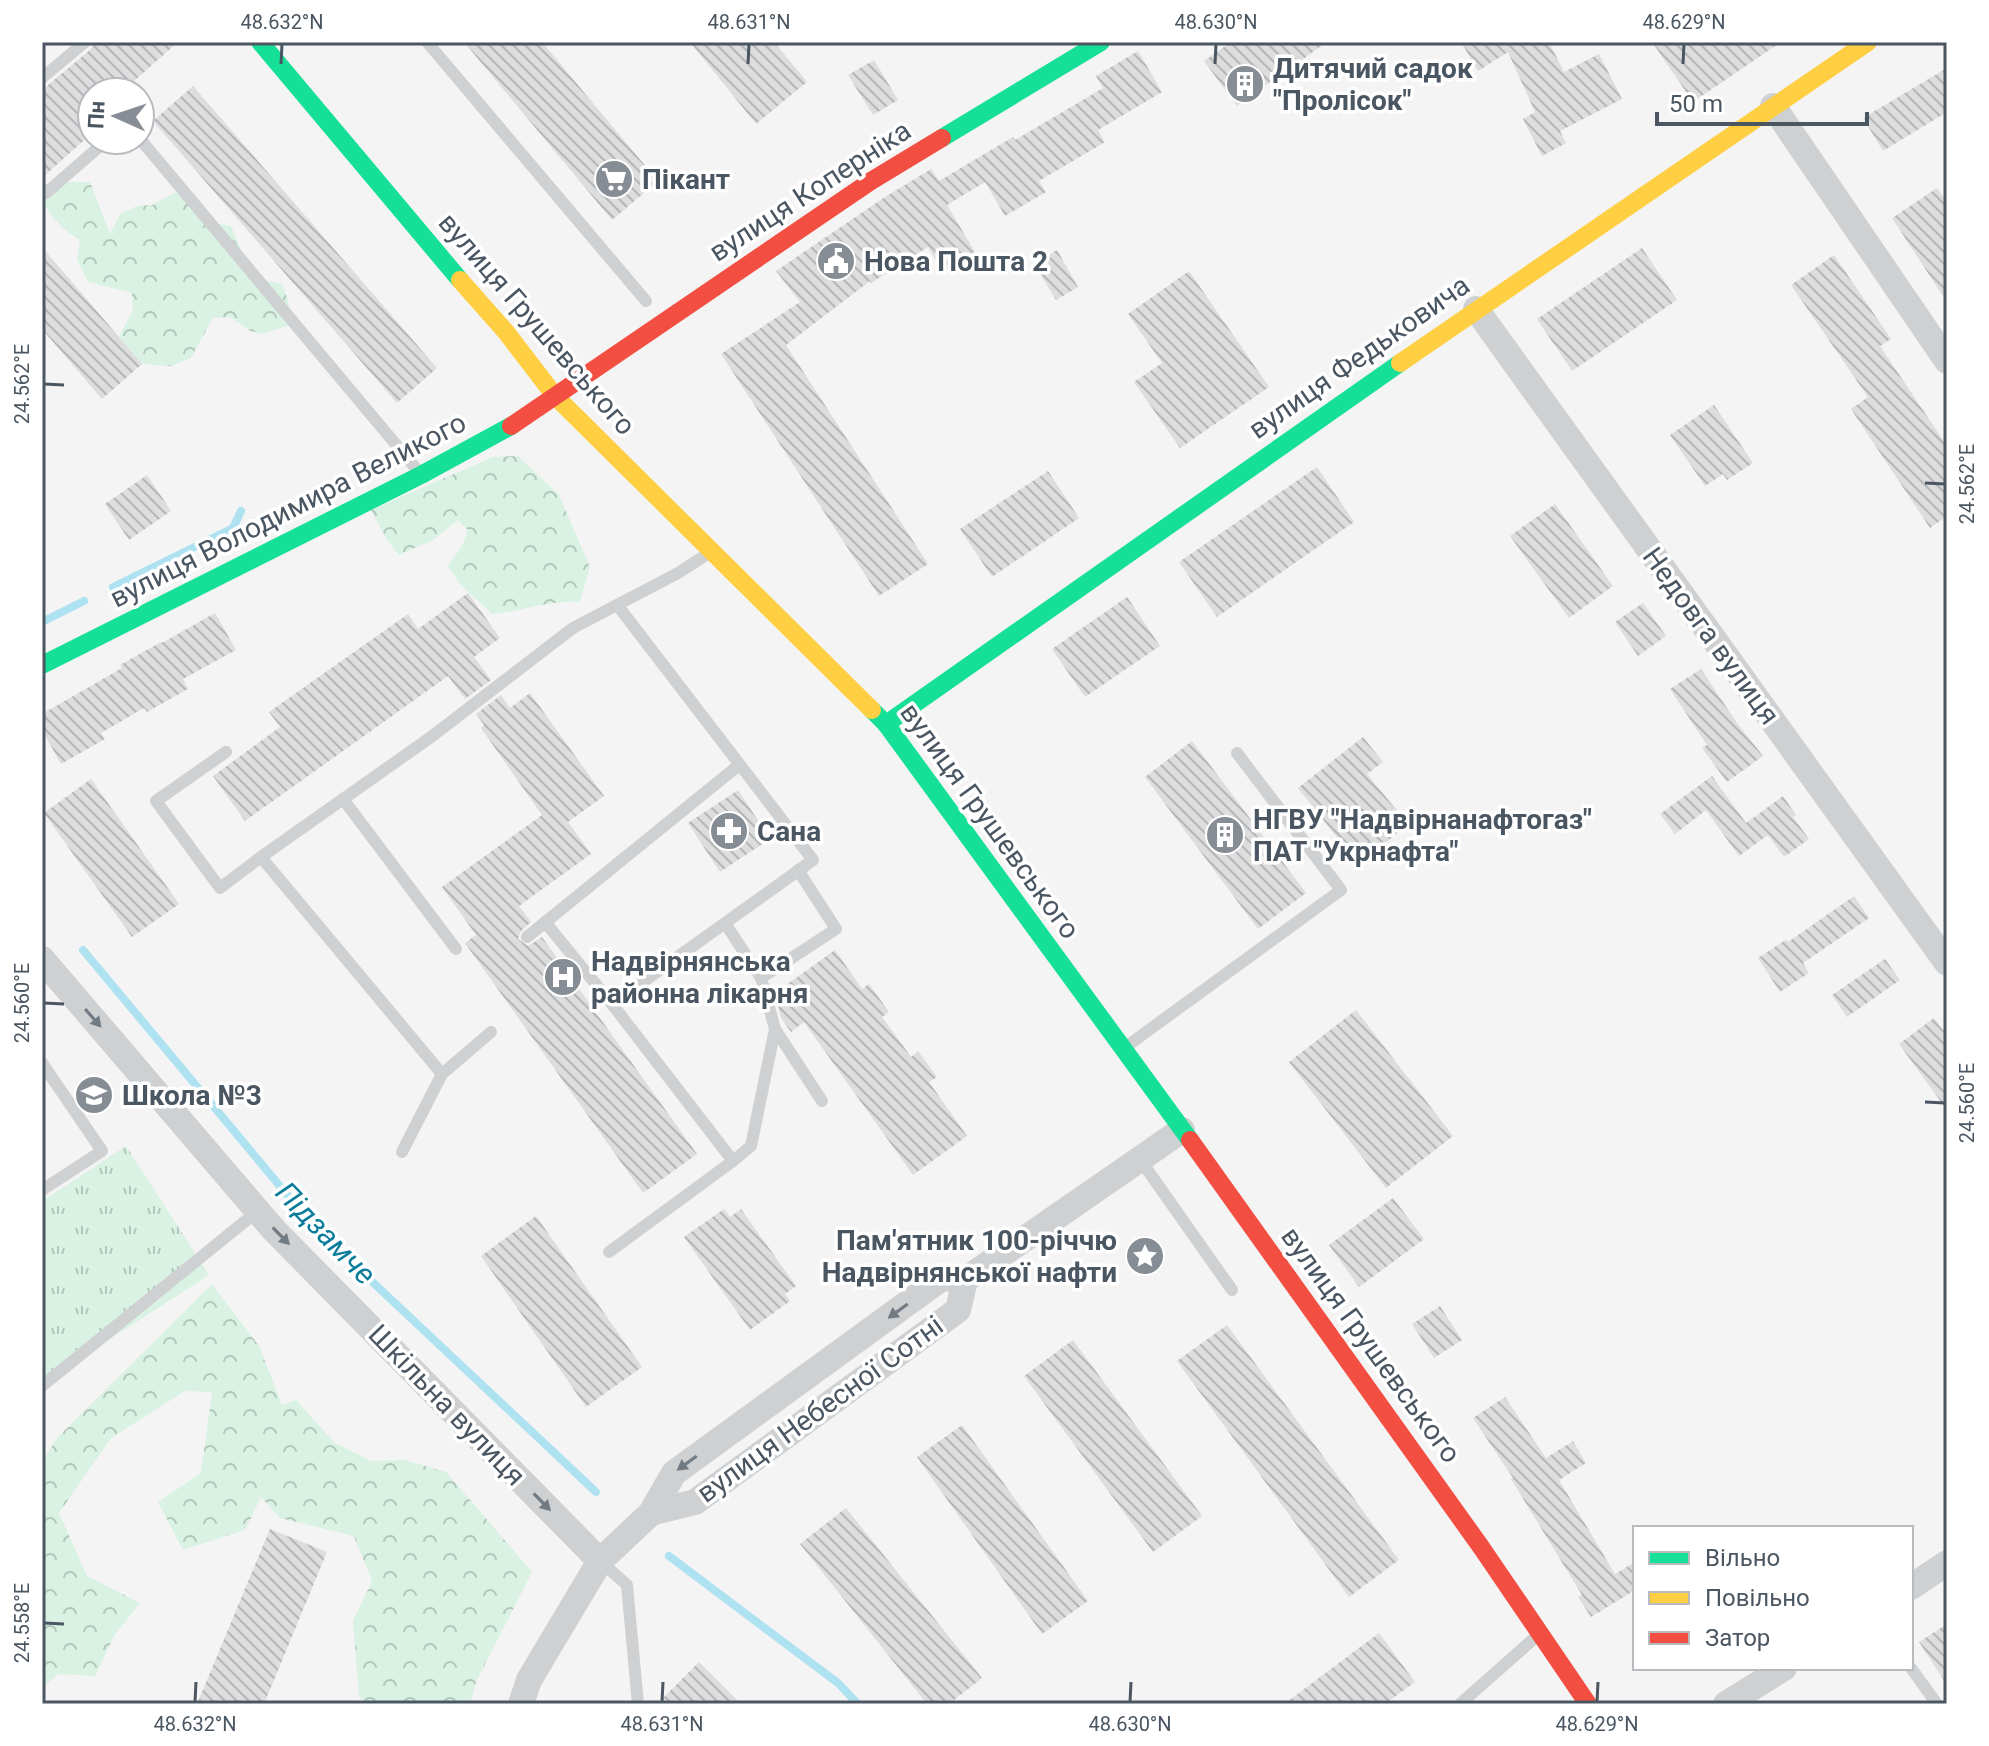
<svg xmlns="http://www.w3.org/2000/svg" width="1989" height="1746" font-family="Roboto,sans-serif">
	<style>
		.grass { fill: url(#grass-tufts) }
		.forest { fill: url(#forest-crowns) }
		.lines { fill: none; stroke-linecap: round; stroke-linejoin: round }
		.stream { stroke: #aee2f0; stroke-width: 8 }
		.building { fill: url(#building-back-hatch) }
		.lane { stroke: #ced0d2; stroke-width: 12 }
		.street { stroke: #ced0d2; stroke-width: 26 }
		.fast { stroke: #16e098; stroke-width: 18 }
		.slow { stroke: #ffcf43; stroke-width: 18 }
		.jam { stroke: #f24e42; stroke-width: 18 }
		.oneway { fill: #727b83 }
		.ticks { fill: none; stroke: #4a5661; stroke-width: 3 }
		.labels { text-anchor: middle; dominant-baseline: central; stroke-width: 7; stroke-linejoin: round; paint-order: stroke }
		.poi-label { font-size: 28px; font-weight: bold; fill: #4a5661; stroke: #fff; text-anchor: start }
		.street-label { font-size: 28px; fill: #4a5661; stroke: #fff }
		.water-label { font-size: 30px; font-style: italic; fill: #0c7c9b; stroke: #fff }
		.neatline { fill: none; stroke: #4a5661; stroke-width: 3 }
		.ticks-label { font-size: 20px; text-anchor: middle; fill: #4a5661 }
	</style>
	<defs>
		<pattern id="grass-tufts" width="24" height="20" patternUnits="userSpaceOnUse" patternTransform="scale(2)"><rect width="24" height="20" fill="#d9f2e3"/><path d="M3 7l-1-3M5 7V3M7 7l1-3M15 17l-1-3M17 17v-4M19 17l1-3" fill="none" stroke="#b2c7bb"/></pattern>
		<pattern id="forest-crowns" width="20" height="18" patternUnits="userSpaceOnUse" patternTransform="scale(2)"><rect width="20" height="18" fill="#d9f2e3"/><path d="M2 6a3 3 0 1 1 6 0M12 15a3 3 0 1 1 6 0" fill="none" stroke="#b2c7bb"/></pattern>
		<pattern id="building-back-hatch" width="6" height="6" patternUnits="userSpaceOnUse" patternTransform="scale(2)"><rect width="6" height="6" fill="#ddddde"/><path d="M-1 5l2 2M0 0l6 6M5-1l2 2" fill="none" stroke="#b5b6b7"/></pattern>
	</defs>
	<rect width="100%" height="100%" fill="#f4f4f4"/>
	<path class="grass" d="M126,1146L209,1275L42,1383V1201Z"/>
	<g class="forest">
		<path d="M51,182H90L110,234L120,214L137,206L152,205L176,192L206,222L231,226L253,278L282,284L289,303L290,325L262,334L251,331L230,317L213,318L191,358L170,366L142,364L119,337L133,310L132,293L88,282L77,259L80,240C63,230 42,211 42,190Z"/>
		<path d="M518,456L559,495L590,567L580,602C550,600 522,611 492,614L461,585L448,566L462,546L468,530L458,520L433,540L399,555L387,540L371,510L493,457Z"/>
		<path d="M212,1284L259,1346L282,1405L296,1400L335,1443L371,1461L405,1460L446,1472L532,1572L476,1682L470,1704H368L359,1696L353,1621L372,1581L354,1536L280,1518L261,1497L245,1530L183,1550L158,1502L201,1473L212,1392L185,1391L111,1438L59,1513L87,1576L140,1603L114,1636L95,1676L58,1674L42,1688V1462L57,1438Z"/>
	</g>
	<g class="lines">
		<g class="stream">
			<path d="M113,587L233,528L241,511"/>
			<path d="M42,622L84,601"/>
			<path d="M83,950L315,1228L596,1492"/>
			<path d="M669,1556L838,1683L858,1704"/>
		</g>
	</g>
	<g class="building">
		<path d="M95,42H178L133,82L142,92H92V133L42,178V90L91,49Z"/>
		<path d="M464,42H542L658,181L612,220Z"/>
		<path d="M690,42H774L807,82L756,124Z"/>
		<path d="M1231,42H1327L1237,106L1204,61Z"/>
		<path d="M1461,42H1549L1564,72L1599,54L1622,99L1560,131L1566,143L1542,156L1523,119L1535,112L1508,52L1478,71Z"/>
		<path d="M1652,42H1781L1693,102Z"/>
		<path d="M1138,51L1162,92L1098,130L1105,142L1039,181L1046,192L1005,216L985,182L947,205L975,252L942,272L928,247L871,283L870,281L786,345L928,564L879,596L721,354L800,302L776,271L882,199L931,169L939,181L1013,137L1015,140L1103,88L1096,76Z"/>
		<path d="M874,60L898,100L873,115L848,75Z"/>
		<path d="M1947,68V112L1883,151L1863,118Z"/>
		<path d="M193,86L437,368L397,403L153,121Z"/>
		<path d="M1937,188L1947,202V302L1892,218Z"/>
		<path d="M42,247L142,364L102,399L42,329Z"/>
		<path d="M1642,248L1677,300L1572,371L1537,319Z"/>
		<path d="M1057,250L1078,287L1056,300L1034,264Z"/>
		<path d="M1834,255L1891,339L1880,346L1947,446V516L1930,528L1851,409L1868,397L1791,285Z"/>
		<path d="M1189,271L1269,387L1180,448L1134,382L1162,363L1128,314Z"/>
		<path d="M1714,405L1753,463L1727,480L1723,474L1705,486L1670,435Z"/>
		<path d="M1317,467L1354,522L1217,617L1179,562Z"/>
		<path d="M1048,471L1079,518L992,577L960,529Z"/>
		<path d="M147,475L171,511L129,540L105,504Z"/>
		<path d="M1555,504L1613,586L1569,618L1510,536Z"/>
		<path d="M468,593L500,638L474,657L491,680L465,699L448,676L245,821L213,776L280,727L269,712L408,614L418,629Z"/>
		<path d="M1127,597L1160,646L1085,697L1052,649Z"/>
		<path d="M1643,603L1666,636L1638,656L1615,622Z"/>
		<path d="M215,613L236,650L183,679L188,689L147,712L144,708L101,733L105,739L61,764L42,730V714L122,668L120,665L161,642L162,643Z"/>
		<path d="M1701,669L1737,723L1763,756L1727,782L1702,748L1707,745L1670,689Z"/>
		<path d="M530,693L604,796L568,822L591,854L519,906L531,922L521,931L518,939L528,946L542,937L697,1154L643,1193L465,943L476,935L442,887L542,815L481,728L484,725L476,714L501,695L510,708Z"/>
		<path d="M1363,737L1383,762L1367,774L1408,824L1359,865L1298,788Z"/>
		<path d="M1192,741L1306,893L1258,929L1145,777Z"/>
		<path d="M1712,776L1746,823L1783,796L1796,815L1793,817L1809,839L1784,857L1768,835L1739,856L1706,810L1675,834L1660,814Z"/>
		<path d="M91,779L179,904L132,937L44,813Z"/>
		<path d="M738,790L770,839L720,872L688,823Z"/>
		<path d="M1854,896L1869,918L1803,963L1809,973L1780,992L1758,958L1787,939L1788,942Z"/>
		<path d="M835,950L862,989L869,984L889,1012L882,1017L911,1057L918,1051L937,1077L929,1082L967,1136L913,1175L804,1022L791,1032L781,1018L775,993Z"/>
		<path d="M1885,959L1900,980L1847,1017L1832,995Z"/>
		<path d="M1356,1010L1453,1136L1386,1188L1289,1062Z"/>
		<path d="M1934,1018L1947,1035V1110L1899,1044Z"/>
		<path d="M1393,1198L1424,1239L1359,1287L1329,1245Z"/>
		<path d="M724,1209L730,1217L741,1209L796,1286L785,1294L790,1301L750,1330L684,1237Z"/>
		<path d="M536,1216L642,1367L586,1407L481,1256Z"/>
		<path d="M1440,1306L1462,1340L1434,1358L1412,1324Z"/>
		<path d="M1227,1325L1399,1560L1349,1597L1177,1361Z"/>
		<path d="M1073,1340L1202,1516L1153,1552L1024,1376Z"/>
		<path d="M1505,1397L1546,1458L1573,1441L1586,1463L1559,1480L1615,1574L1635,1562V1590L1591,1617L1578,1597L1582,1595L1511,1479L1513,1478L1473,1418Z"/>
		<path d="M962,1425L1088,1601L1042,1634L917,1457Z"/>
		<path d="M846,1508L982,1678L949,1704H927L800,1544Z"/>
		<path d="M270,1529L327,1552L264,1704H197Z"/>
		<path d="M1947,1624V1685L1919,1642Z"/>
		<path d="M1379,1633L1415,1682L1385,1704H1284Z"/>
		<path d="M699,1662L741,1704H657Z"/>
	</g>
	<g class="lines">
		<g class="lane">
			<path d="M427,42L646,301"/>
			<path d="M42,78L85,42"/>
			<path d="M140,139L419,472"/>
			<path d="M42,188L46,193L107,140"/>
			<path d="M226,752L156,801L220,888L261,857"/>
			<path d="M343,799L456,949"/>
			<path d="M545,922L612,1004L733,1161L609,1252"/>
			<path d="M725,923L761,978L775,1029L751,1146L733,1161"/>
			<path d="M527,937L739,765"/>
			<path d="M761,978L836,929L798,870"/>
			<path d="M612,1004L813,860L618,606"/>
			<path d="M775,1029L822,1101"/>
			<path d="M1127,1046L1341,890L1237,753"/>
			<path d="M42,1063L102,1151L42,1190"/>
			<path d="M442,1074L261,857L431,737L573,628L678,573L709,553"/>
			<path d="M402,1152L442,1074L491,1032"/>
			<path d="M1139,1158L1232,1290"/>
			<path d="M42,1386L259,1210"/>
			<path d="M600,1561L627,1585L638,1704"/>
			<path d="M1911,1668L1937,1704"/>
			<path d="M1460,1704L1538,1635"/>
		</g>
		<g class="street">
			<path d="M1773,106L1947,361"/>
			<path d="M1476,309L1947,963"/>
			<path d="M42,959L274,1230L600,1561"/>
			<path d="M651,1513L695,1502L958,1310L965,1280"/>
			<path d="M1911,1587L1947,1563"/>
			<path d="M521,1704L529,1680L600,1561L651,1513L674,1473L942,1278L965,1280L1182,1130"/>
			<path d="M1726,1704L1784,1668"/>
		</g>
		<g class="fast">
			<path d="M260,42L460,280"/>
			<path d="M942,138L1101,42"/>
			<path d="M42,665L421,475L511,426"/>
			<path d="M872,710L886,724L1190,1140"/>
			<path d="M886,724L1400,363"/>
		</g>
		<g class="slow">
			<path d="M460,280L506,332L555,396L872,710"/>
			<path d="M1400,363L1868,42"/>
		</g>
		<g class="jam">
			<path d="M511,426L871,181L942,138"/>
			<path d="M1190,1140L1481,1547L1588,1704"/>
		</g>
	</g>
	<defs><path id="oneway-solid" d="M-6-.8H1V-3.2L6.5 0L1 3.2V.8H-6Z" transform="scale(2)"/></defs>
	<g class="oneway">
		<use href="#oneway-solid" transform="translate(93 1018) rotate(49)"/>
		<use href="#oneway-solid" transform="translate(281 1236) rotate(46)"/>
		<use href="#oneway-solid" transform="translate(898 1311) rotate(144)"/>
		<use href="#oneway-solid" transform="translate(687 1463) rotate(144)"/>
		<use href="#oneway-solid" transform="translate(542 1502) rotate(46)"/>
	</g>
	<path class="ticks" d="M281,64L282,44M748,64L749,44M1215,64L1216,44M1683,64L1684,44M44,384L64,385M1925,483L1945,484M44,1003L64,1004M1925,1102L1945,1103M44,1623L64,1624M195,1702L196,1682M662,1702L663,1682M1130,1702L1131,1682M1597,1702L1598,1682"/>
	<defs>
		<g id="building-disc" transform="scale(2)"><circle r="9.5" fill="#868d94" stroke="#fff"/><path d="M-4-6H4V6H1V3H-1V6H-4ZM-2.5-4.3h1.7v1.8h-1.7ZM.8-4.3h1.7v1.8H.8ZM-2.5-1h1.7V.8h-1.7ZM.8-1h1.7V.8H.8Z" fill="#fff"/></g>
		<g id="supermarket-disc" transform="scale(2)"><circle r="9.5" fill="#868d94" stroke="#fff"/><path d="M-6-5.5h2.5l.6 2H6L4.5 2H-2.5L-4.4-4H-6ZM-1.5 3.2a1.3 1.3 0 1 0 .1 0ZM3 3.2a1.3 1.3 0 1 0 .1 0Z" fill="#fff"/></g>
		<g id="civic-disc" transform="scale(2)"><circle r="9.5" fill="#868d94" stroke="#fff"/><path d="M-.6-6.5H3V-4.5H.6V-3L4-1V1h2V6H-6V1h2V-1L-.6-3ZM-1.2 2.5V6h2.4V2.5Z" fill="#fff"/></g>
		<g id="pharmacy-disc" transform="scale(2)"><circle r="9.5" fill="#868d94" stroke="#fff"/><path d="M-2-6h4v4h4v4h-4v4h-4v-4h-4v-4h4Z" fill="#fff"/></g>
		<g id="hospital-disc" transform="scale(2)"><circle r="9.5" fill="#868d94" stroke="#fff"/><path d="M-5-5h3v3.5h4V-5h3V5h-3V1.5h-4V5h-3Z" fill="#fff"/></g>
		<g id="school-disc" transform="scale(2)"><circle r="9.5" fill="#868d94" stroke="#fff"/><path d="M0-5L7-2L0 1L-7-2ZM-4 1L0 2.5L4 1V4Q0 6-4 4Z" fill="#fff"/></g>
		<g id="sight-disc" transform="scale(2)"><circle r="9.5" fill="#868d94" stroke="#fff"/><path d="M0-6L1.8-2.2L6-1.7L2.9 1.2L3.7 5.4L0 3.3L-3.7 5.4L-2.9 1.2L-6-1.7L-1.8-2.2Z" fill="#fff"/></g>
	</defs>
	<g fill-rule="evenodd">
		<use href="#building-disc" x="1245" y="84"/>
		<use href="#supermarket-disc" x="614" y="179"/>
		<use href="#civic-disc" x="836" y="261"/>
		<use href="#pharmacy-disc" x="729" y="831"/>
		<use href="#building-disc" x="1225" y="835"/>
		<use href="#hospital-disc" x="563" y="977"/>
		<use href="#school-disc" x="94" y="1095"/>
		<use href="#sight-disc" x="1145" y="1256"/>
	</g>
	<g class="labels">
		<g class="poi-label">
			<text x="1273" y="68">Дитячий садок<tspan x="1273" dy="32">"Пролісок"</tspan></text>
			<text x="642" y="179">Пікант</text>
			<text x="864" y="261">Нова Пошта 2</text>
			<text x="1253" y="819">НГВУ "Надвірнанафтогаз"<tspan x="1253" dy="32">ПАТ "Укрнафта"</tspan></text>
			<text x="757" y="831">Сана</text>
			<text x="591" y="961">Надвірнянська<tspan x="591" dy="32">районна лікарня</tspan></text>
			<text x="122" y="1095">Школа №3</text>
			<text x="1117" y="1240" text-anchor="end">Пам'ятник 100-річчю<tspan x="1117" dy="32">Надвірнянської нафти</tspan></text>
		</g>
		<g class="street-label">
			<text transform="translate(810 191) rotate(-33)">вулиця Коперніка</text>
			<text transform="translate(537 324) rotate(49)">вулиця Грушевського</text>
			<text transform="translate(1359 357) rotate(-35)">вулиця Федьковича</text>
			<text transform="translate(288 510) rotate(-27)">вулиця Володимира Великого</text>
			<text transform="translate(1711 636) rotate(54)">Недовга вулиця</text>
			<text transform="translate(990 821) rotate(54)">вулиця Грушевського</text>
			<text transform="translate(1371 1345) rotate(54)">вулиця Грушевського</text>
			<text transform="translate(447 1405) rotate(46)">Шкільна вулиця</text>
			<text transform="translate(820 1409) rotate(-36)">вулиця Небесної Сотні</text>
		</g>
		<g class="water-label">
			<text transform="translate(326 1233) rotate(46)">Підзамче</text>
		</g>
	</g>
	<rect width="1989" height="1746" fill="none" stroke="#ffffff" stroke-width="88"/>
	<rect x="1633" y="1526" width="280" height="144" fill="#ffffff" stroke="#b7bbc0" stroke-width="2"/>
	<rect x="1649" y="1552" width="40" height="12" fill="#16e098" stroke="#b7bbc0" stroke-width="2"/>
	<text x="1705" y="1566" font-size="24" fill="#4a5661">Вільно</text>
	<rect x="1649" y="1592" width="40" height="12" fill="#ffcf43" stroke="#b7bbc0" stroke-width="2"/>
	<text x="1705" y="1606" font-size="24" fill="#4a5661">Повільно</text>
	<rect x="1649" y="1632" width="40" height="12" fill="#f24e42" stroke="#b7bbc0" stroke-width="2"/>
	<text x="1705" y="1646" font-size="24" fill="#4a5661">Затор</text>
	<g transform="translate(116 116) rotate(273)"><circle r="38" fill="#ffffff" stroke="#b7bbc0" stroke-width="2"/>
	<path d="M0-6L14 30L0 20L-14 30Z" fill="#868d94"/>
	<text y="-12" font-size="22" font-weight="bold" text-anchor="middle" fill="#4a5661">Пн</text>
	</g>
	<path d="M1657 112v12h210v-12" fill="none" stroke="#4a5661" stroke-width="4"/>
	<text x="1669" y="112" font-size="24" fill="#4a5661" stroke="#ffffff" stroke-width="6" paint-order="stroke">50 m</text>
	<rect x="44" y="44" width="1901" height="1658" class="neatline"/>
	<g class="ticks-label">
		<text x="282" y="29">48.632°N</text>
		<text x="749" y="29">48.631°N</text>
		<text x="1216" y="29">48.630°N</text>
		<text x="1684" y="29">48.629°N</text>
		<text transform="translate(22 384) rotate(-90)" y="7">24.562°E</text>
		<text transform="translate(1967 484) rotate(-90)" y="7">24.562°E</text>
		<text transform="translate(22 1003) rotate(-90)" y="7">24.560°E</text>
		<text transform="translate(1967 1103) rotate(-90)" y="7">24.560°E</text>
		<text transform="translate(22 1623) rotate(-90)" y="7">24.558°E</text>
		<text x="195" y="1731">48.632°N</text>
		<text x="662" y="1731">48.631°N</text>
		<text x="1130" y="1731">48.630°N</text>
		<text x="1597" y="1731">48.629°N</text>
	</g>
</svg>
